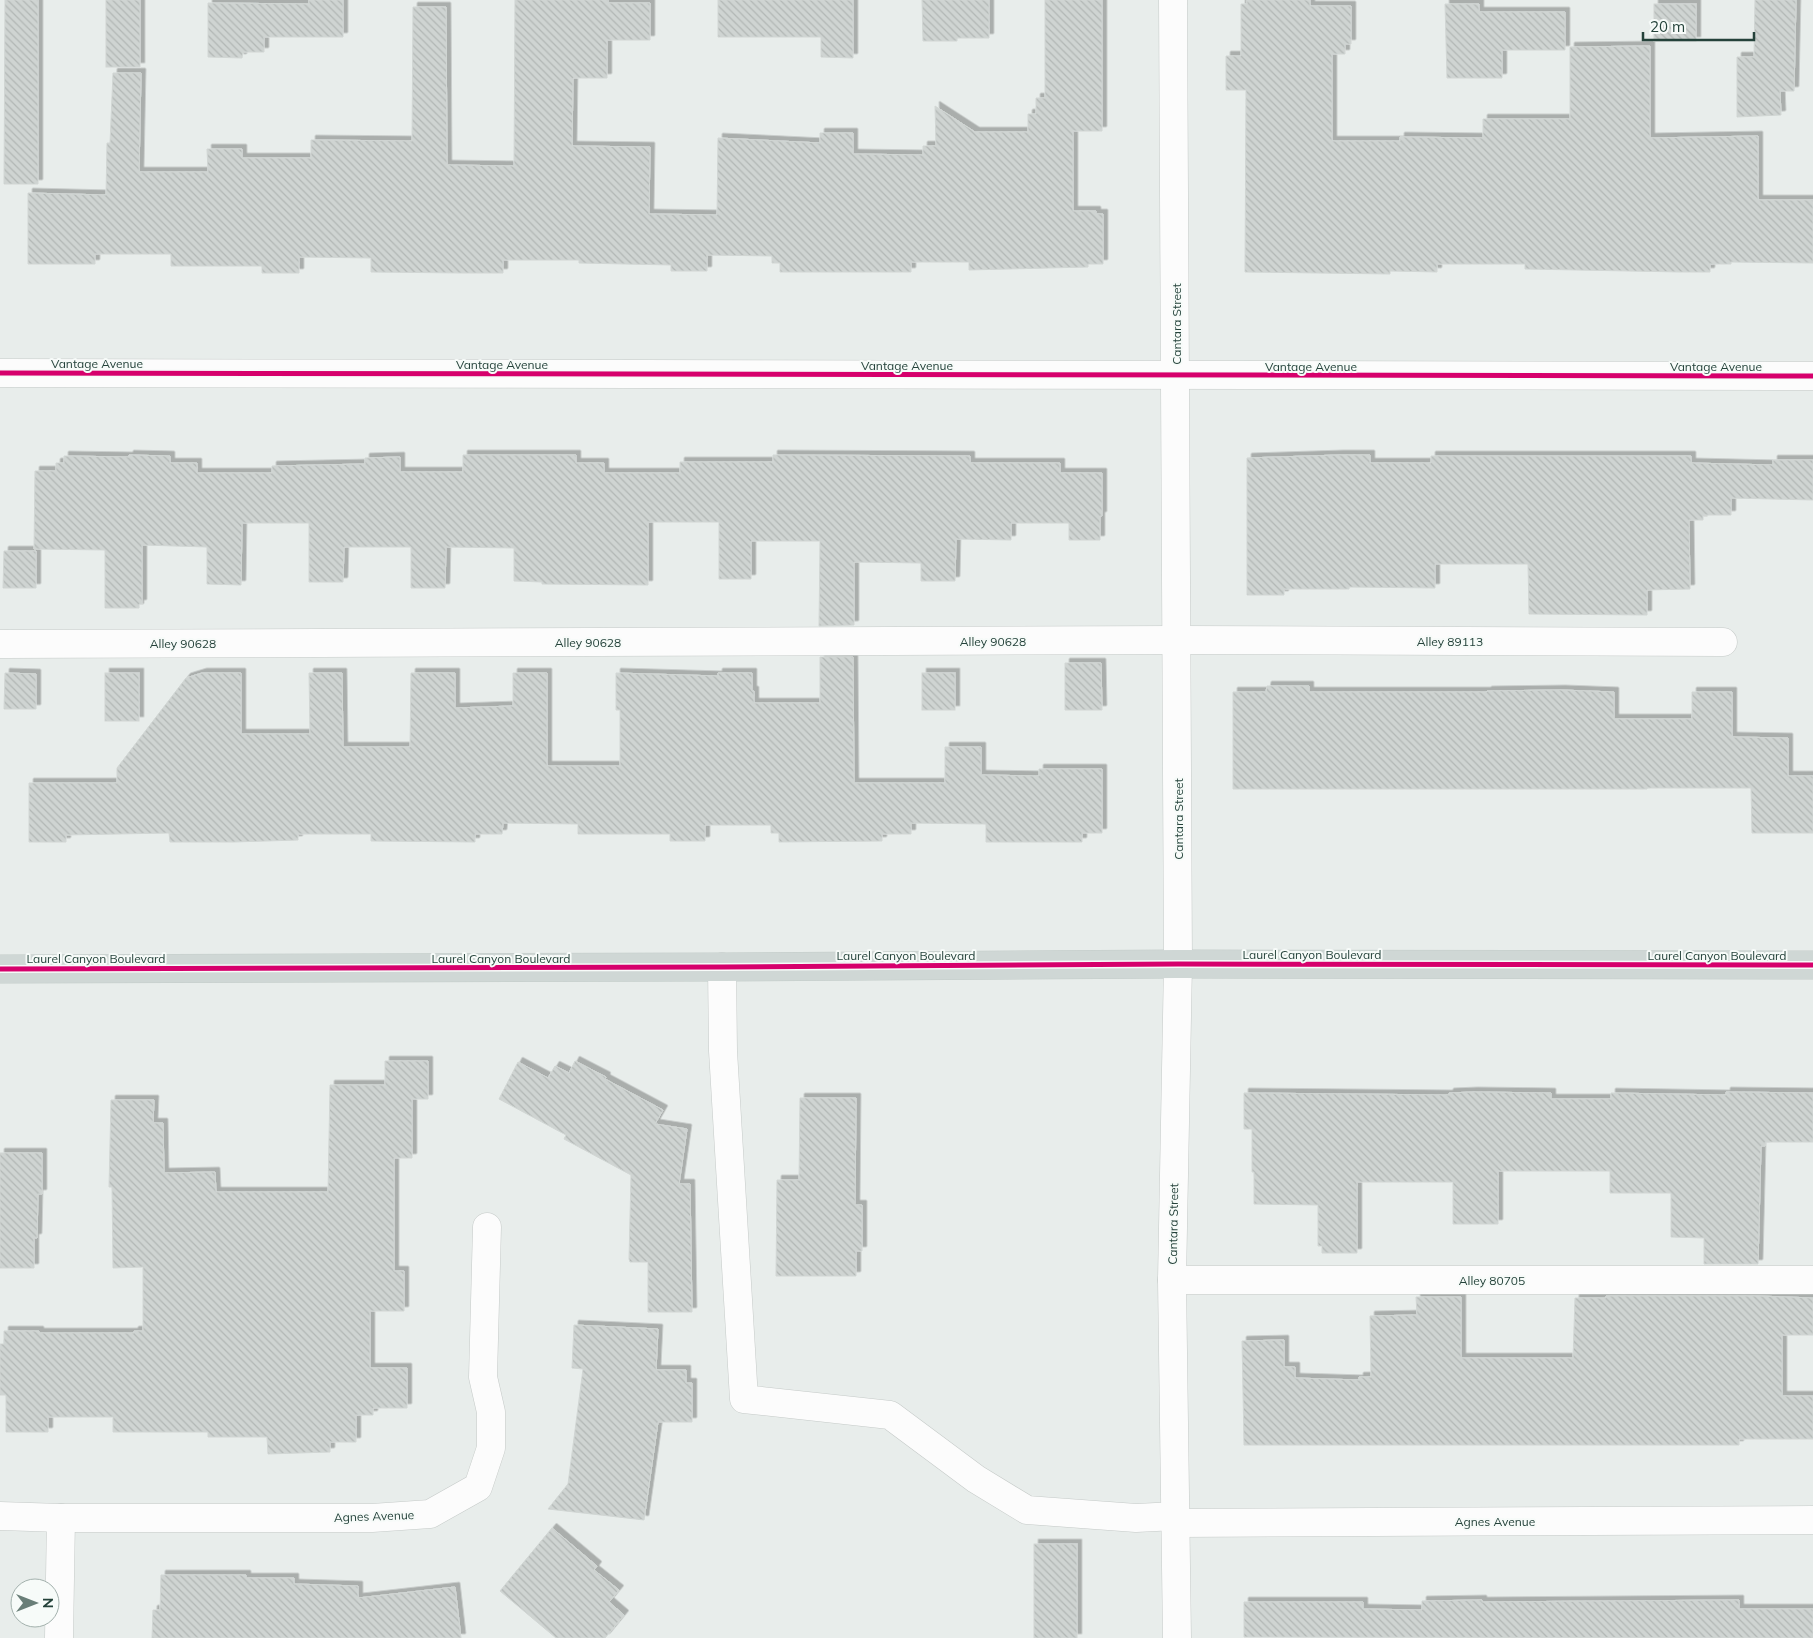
<svg xmlns="http://www.w3.org/2000/svg" width="1813" height="1638" font-family="Mulish,sans-serif">
	<style>
		.building { fill: url(#building-back-hatch); stroke: #d1d6d4; filter: url(#shadow) }
		.lines { fill: none; stroke-linecap: round; stroke-linejoin: round }
		.minor-casing { stroke: #c5cac8; stroke-width: 29 }
		.major-casing { stroke: #c3ccc9; stroke-width: 29 }
		.minor { stroke: #fcfcfc; stroke-width: 28 }
		.major { stroke: #cfd7d5; stroke-width: 28 }
		.cycleway-casing { stroke: #f7fbf9; stroke-width: 8 }
		.cycleway { stroke: #d6006c; stroke-width: 5 }
		.labels { text-anchor: middle; dominant-baseline: central; stroke-width: 4; stroke-linejoin: round; paint-order: stroke }
		.street-label { font-size: 12px; fill: #24423a; stroke: #f7fbf9 }
	</style>
	<defs>
		<pattern id="building-back-hatch" width="6" height="6" patternUnits="userSpaceOnUse" patternTransform="scale(1.25)"><rect width="6" height="6" fill="#cfd4d2"/><path d="M-1 5l2 2M0 0l6 6M5-1l2 2" fill="none" stroke="#b2b7b5"/></pattern>
		<filter id="shadow"><feDropShadow dx="4.5" dy="-4.5" stdDeviation="0" flood-color="#0004"/></filter>
	</defs>
	<rect width="100%" height="100%" fill="#e8edeb"/>
	<g class="building">
		<path d="M5,0H38V184H4Z"/>
		<rect x="106" y="0" width="34" height="67"/>
		<path d="M309,0H343V37H264V52H243L242,58L208,57V3L309,4Z"/>
		<path d="M515,0H608V3H650V40H607V78H573L572,146L650,147L649,214L717,215L718,138L820,143V133H853V154L923,155V146H936L935,106L975,132H1028V114H1036V98H1045V0H1102V131H1073V211H1096V214H1103V264H1088V267L969,270V262H911V272H780V263H772V256L707,255V271H671V265L579,263V260H503V273H460L371,272V258L299,257V273H262V266H171V254H95V264H28V193L106,195L107,143H110L113,73H141L139,172H208L207,149H242V158H311V140L412,141L413,7H446L447,165L514,166Z"/>
		<path d="M718,0H853V58L821,57V37H718Z"/>
		<path d="M922,0H989V38H957V41H923Z"/>
		<path d="M1247,0H1310V6H1351V44H1345V54H1332V141H1400V137L1483,138V119H1570V47L1650,46V138L1758,136V200H1813V263L1731,262V264H1710V272H1680L1525,269V264H1437V272L1390,271V274L1245,272L1246,90H1226V56H1241V4H1247Z"/>
		<path d="M1755,0H1796L1794,91H1780L1781,115L1737,117V57H1754Z"/>
		<path d="M1445,4H1479V12H1565V50H1502V78H1447Z"/>
		<rect x="1654" y="4" width="42" height="37"/>
		<path d="M129,455L170,456V463H197V473H272V466L365,464V458L400,457V472H463V455H576V463H604V473H680V462H773V455L970,456V463H1060V473H1102V516H1100V540H1069V523H1011V540L956,539L955,581H921V563L854,562V625L819,626L820,541H751V579H719V522H648V585L542,584V582L514,581V548L446,547L445,588H411V547H344L343,582H309V523H242L241,585L207,584V547L142,545V604H139V608H105V550L34,549L35,471H56V463H64V456L129,457Z"/>
		<path d="M1339,455H1370V463H1431V456H1691V463L1773,465V460H1813V500L1731,498V515H1703V520H1689L1690,589L1647,590V615L1529,614L1528,564H1435V588L1349,587V589H1284V595H1247V458Z"/>
		<path d="M4,551H36V588H3Z"/>
		<path d="M820,657H853L854,783H945V747H981V775L1039,776V769H1102V833H1082V842H986V824L911,823V834H882V841L779,842V833H771V825H705V841H670V834H578V824L503,823L502,834H475V842L371,841V834H298V840L234,842H170L169,833L66,835V842H29V783H117V768L186,678L202,673H241V734H310L309,673H342L343,747H410L411,673H455V708L513,706V673H547V766H620V710H616V673L718,676V673H752V691H754V703H820Z"/>
		<path d="M1065,663H1101L1102,710H1065Z"/>
		<path d="M5,673L36,674V709H4Z"/>
		<rect x="105" y="673" width="34" height="48"/>
		<rect x="922" y="673" width="33" height="37"/>
		<path d="M1267,686H1309V692H1487V691L1561,690L1614,692V719H1692V692H1732V737L1788,738V776H1813V833H1752L1751,788H1647V789H1233V692H1266Z"/>
		<path d="M385,1061H428V1099H412V1158H394V1271H404V1311H370V1368H407V1408H373V1415H356V1442H330V1452L268,1454L267,1437H208V1432H113V1417H48V1432H6V1395H0V1344H4V1331H39V1333H134V1331H143V1267L113,1268L112,1187H109L111,1100H154L153,1123H163L164,1173L215,1172L216,1192H328L330,1085H385Z"/>
		<path d="M575,1061L606,1077L605,1079L663,1110L655,1124L687,1129L679,1184H690L692,1312H648V1262H630L629,1259L631,1175L564,1139L566,1135L499,1099L518,1062L548,1078L555,1066L569,1073Z"/>
		<path d="M1473,1092L1551,1093V1099H1611V1093L1726,1095V1092L1813,1093V1142H1765V1146H1761L1758,1264H1704V1238L1671,1237V1193H1610V1171H1498V1224H1453V1182H1357V1253H1322V1246H1318V1205L1254,1204V1172H1252V1129H1244V1093L1449,1095V1093Z"/>
		<path d="M800,1098H856L855,1205H862V1251H856V1276H776L777,1180H799Z"/>
		<path d="M0,1153H42V1194H38L37,1238H34V1268H0Z"/>
		<path d="M1606,1296H1758L1813,1298V1335H1782V1396H1813V1439H1739V1445H1244L1242,1341L1284,1340V1367H1295V1378L1359,1380V1377H1371L1370,1316L1417,1315L1416,1297H1461V1358H1573L1575,1298H1606Z"/>
		<path d="M574,1325L658,1329L656,1370H686V1383H692V1422H658L644,1520L548,1509L568,1484L583,1369L572,1368Z"/>
		<path d="M552,1528L597,1566L594,1570L619,1590L609,1602L624,1615L605,1638H556L500,1591Z"/>
		<rect x="1034" y="1544" width="43" height="94"/>
		<path d="M161,1575H246V1578H294V1584L358,1586V1598L455,1587L461,1638H152L153,1610H160Z"/>
		<path d="M1482,1600V1602L1739,1600V1609H1813V1638L1244,1637V1602H1363V1609L1422,1610V1601Z"/>
	</g>
	<g class="lines">
		<g class="minor-casing">
			<g id="minor">
				<path d="M1173,0L1178,964L1172,1280L1177,1638"/>
				<path d="M0,373L1813,376"/>
				<path d="M0,644L1177,640L1723,642"/>
				<path d="M722,967L723,1051L744,1399L890,1415L976,1479L1027,1510L1136,1518L1176,1516"/>
				<path d="M1172,1280H1813"/>
				<path d="M0,1516L61,1518H372L430,1514L478,1487L491,1448V1412L483,1377L487,1227"/>
				<path d="M1176,1523L1813,1520"/>
				<path d="M59,1638L61,1518"/>
			</g>
		</g>
		<g class="major-casing">
			<path id="major" d="M0,969L722,967L1178,964L1813,965"/>
		</g>
		<use href="#minor" class="minor"/>
		<use href="#major" class="major"/>
		<g class="cycleway-casing">
			<g id="cycleway">
				<path d="M0,373L1813,376"/>
				<path d="M0,969L722,967L1178,964L1813,965"/>
			</g>
		</g>
		<use href="#cycleway" class="cycleway"/>
	</g>
	<g class="labels">
		<g class="street-label">
			<text transform="translate(1176 324) rotate(-90)">Cantara Street</text>
			<text x="97" y="363">Vantage Avenue</text>
			<text x="502" y="364">Vantage Avenue</text>
			<text x="907" y="365">Vantage Avenue</text>
			<text x="1311" y="366">Vantage Avenue</text>
			<text x="1716" y="366">Vantage Avenue</text>
			<text x="993" y="641">Alley 90628</text>
			<text x="1450" y="641">Alley 89113</text>
			<text x="588" y="642">Alley 90628</text>
			<text x="183" y="643">Alley 90628</text>
			<text transform="translate(1178 819) rotate(-90)">Cantara Street</text>
			<text x="1312" y="954">Laurel Canyon Boulevard</text>
			<text x="906" y="955">Laurel Canyon Boulevard</text>
			<text x="1717" y="955">Laurel Canyon Boulevard</text>
			<text x="96" y="958">Laurel Canyon Boulevard</text>
			<text x="501" y="958">Laurel Canyon Boulevard</text>
			<text transform="translate(1173 1224) rotate(-89)">Cantara Street</text>
			<text x="1492" y="1280">Alley 80705</text>
			<text transform="translate(374 1516) rotate(-2)">Agnes Avenue</text>
			<text x="1495" y="1521">Agnes Avenue</text>
		</g>
	</g>
	<g transform="translate(35 1603) rotate(90)"><circle r="24" fill="#f7fbf9" stroke="#a3b1ad"/>
	<path d="M0-4L9 19L0 12L-9 19Z" fill="#697e78"/>
	<text y="-8" font-size="14" font-weight="bold" text-anchor="middle" fill="#24423a">N</text>
	</g>
	<path d="M1643 32v8h111v-8" fill="none" stroke="#24423a" stroke-width="2.5"/>
	<text x="1650" y="32" font-size="15" fill="#24423a" stroke="#f7fbf9" stroke-width="4" paint-order="stroke">20 m</text>
</svg>
